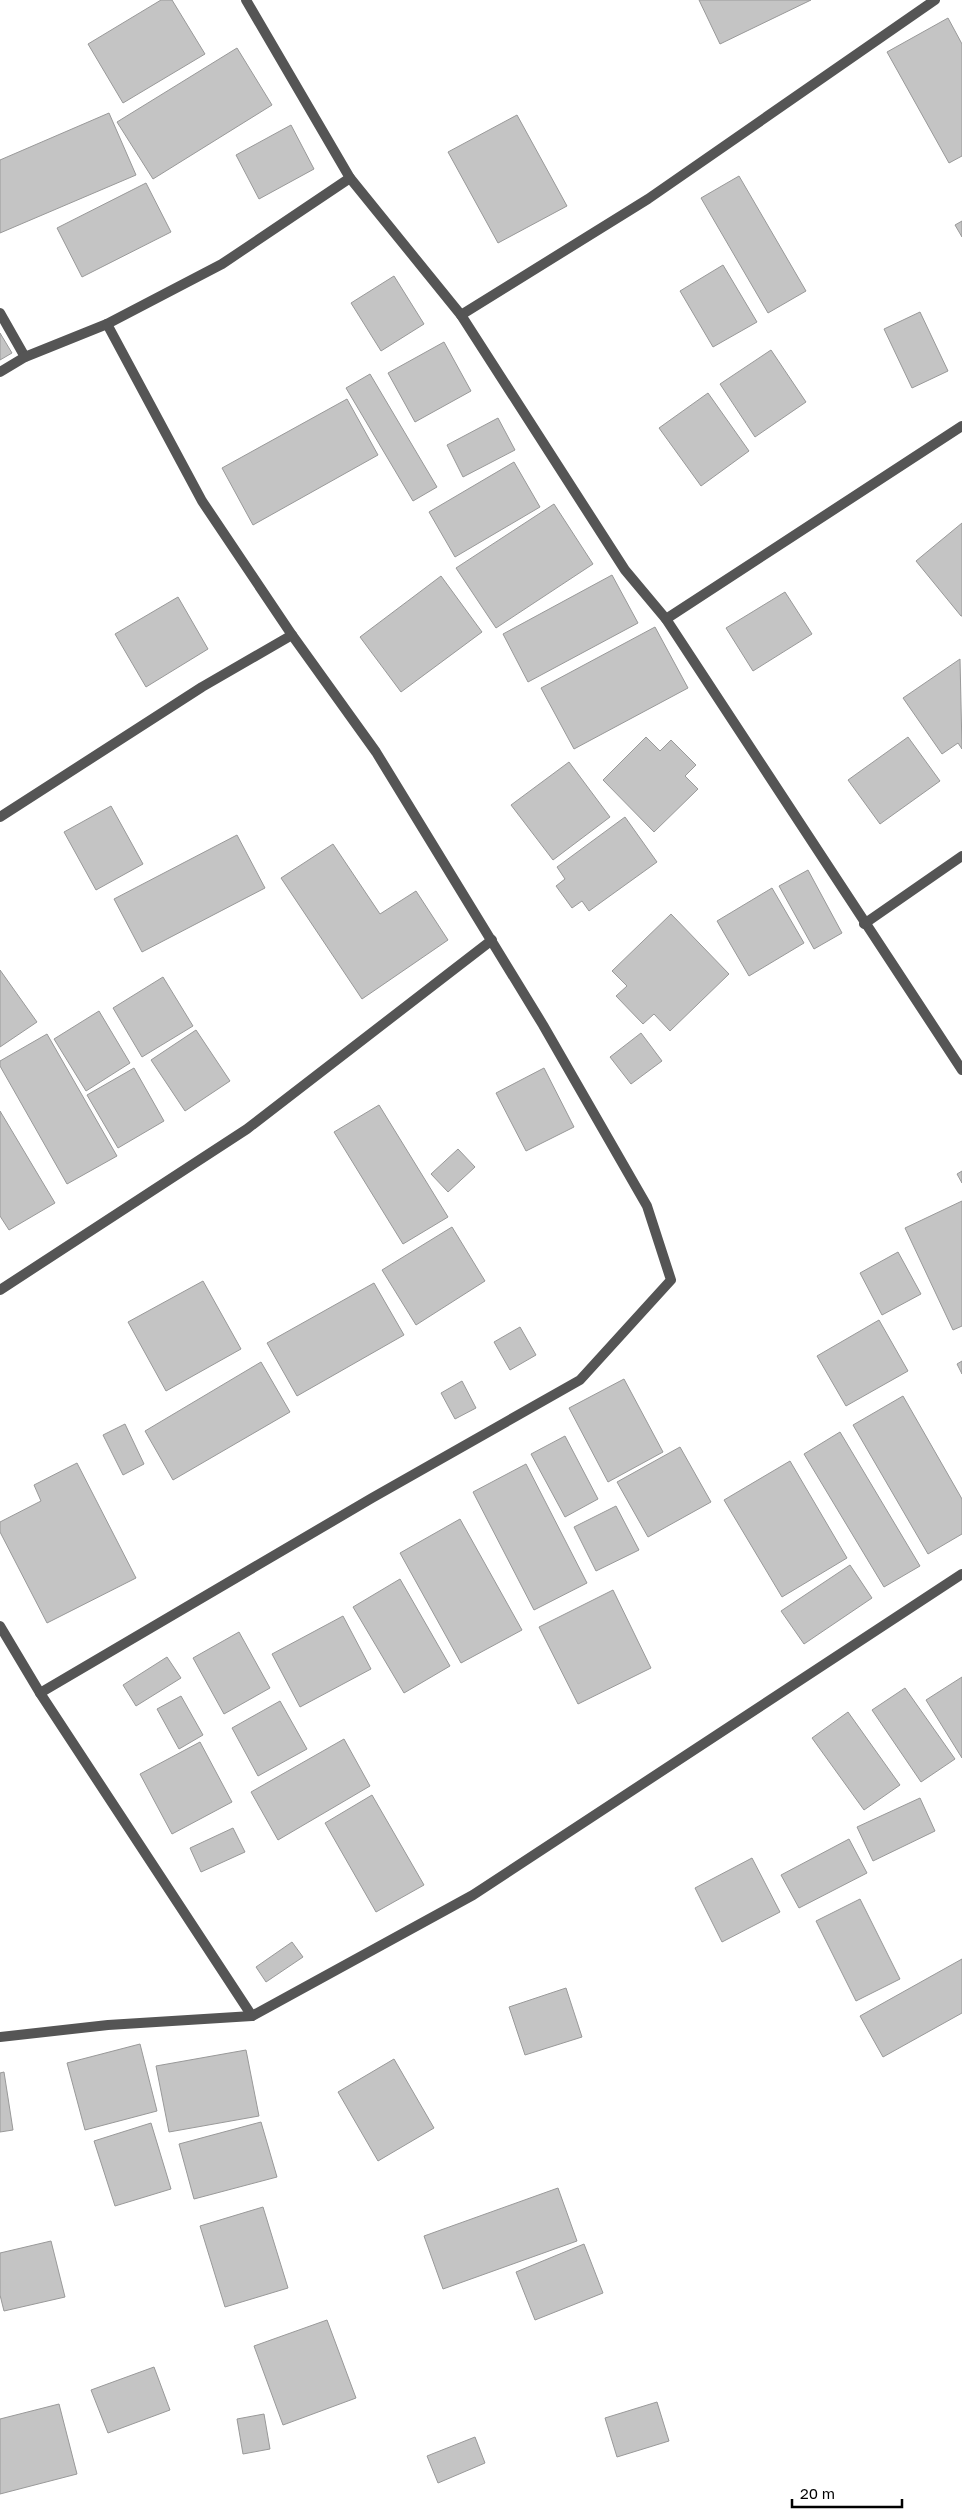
<svg xmlns="http://www.w3.org/2000/svg" width="962" height="2519" font-family="'Golos Text',sans-serif">
	<style>
		.building { fill: #c4c4c4; stroke: #999 }
		.lines { fill: none; stroke-linecap: round; stroke-linejoin: round }
		.street { stroke: #555; stroke-width: 10 }
	</style>
	<rect width="100%" height="100%" fill="#fff"/>
	<g class="building">
		<path d="M161,0H172L205,54L123,103L88,44Z"/>
		<path d="M699,0H811L720,44Z"/>
		<path d="M948,18L962,44V156L949,163L887,52Z"/>
		<path d="M237,48L272,105L153,179L117,122Z"/>
		<path d="M109,113L136,175L0,233V160Z"/>
		<path d="M517,115L567,206L498,243L448,152Z"/>
		<path d="M291,125L314,169L259,199L236,155Z"/>
		<path d="M739,176L806,291L768,313L701,198Z"/>
		<path d="M146,183L171,232L82,277L57,228Z"/>
		<path d="M962,221V237L955,225Z"/>
		<path d="M723,265L757,322L713,347L680,291Z"/>
		<path d="M394,276L424,324L381,351L351,303Z"/>
		<path d="M920,312L948,371L912,388L884,329Z"/>
		<path d="M0,333L12,353L0,360Z"/>
		<path d="M444,342L471,391L415,422L388,373Z"/>
		<path d="M771,350L806,402L755,437L720,384Z"/>
		<path d="M370,374L437,487L413,501L346,388Z"/>
		<path d="M708,393L749,451L701,486L659,428Z"/>
		<path d="M347,399L378,455L253,525L222,468Z"/>
		<path d="M498,418L515,450L463,477L447,445Z"/>
		<path d="M514,462L540,507L455,557L429,512Z"/>
		<path d="M554,504L593,564L496,628L456,568Z"/>
		<path d="M962,523V616H961L916,561Z"/>
		<path d="M612,575L638,623L528,682L503,634Z"/>
		<path d="M441,576L482,632L401,692L360,637Z"/>
		<path d="M785,592L812,634L753,671L726,628Z"/>
		<path d="M178,597L208,649L146,687L115,634Z"/>
		<path d="M655,627L688,688L574,749L541,688Z"/>
		<path d="M960,659L962,749L958,743L942,754L903,698Z"/>
		<path d="M646,737L660,751L671,740L696,765L685,776L698,789L654,832L603,780Z"/>
		<path d="M908,737L940,781L880,824L848,780Z"/>
		<path d="M569,762L610,817L553,860L511,805Z"/>
		<path d="M111,806L143,864L96,890L64,832Z"/>
		<path d="M625,817L657,862L589,911L582,901L572,908L556,886L565,879L557,867Z"/>
		<path d="M237,835L265,888L142,952L114,899Z"/>
		<path d="M333,844L380,914L416,891L448,940L362,999L281,878Z"/>
		<path d="M808,870L842,933L814,949L779,886Z"/>
		<path d="M772,888L804,943L749,976L717,921Z"/>
		<path d="M671,914L729,974L670,1031L654,1014L643,1024L616,996L627,986L612,971Z"/>
		<path d="M0,970L37,1022L0,1047Z"/>
		<path d="M163,977L193,1026L142,1057L113,1008Z"/>
		<path d="M99,1011L130,1063L86,1091L54,1039Z"/>
		<path d="M196,1030L230,1081L185,1111L151,1060Z"/>
		<path d="M641,1033L662,1061L631,1084L610,1057Z"/>
		<path d="M47,1034L117,1156L67,1184L0,1066V1061Z"/>
		<path d="M134,1068L164,1121L118,1148L87,1095Z"/>
		<path d="M544,1068L574,1127L526,1151L496,1093Z"/>
		<path d="M379,1105L448,1217L403,1244L334,1132Z"/>
		<path d="M0,1111L55,1203L9,1230L0,1216Z"/>
		<path d="M458,1149L475,1167L448,1192L431,1174Z"/>
		<path d="M962,1171V1183L957,1174Z"/>
		<path d="M962,1201V1326L953,1330L905,1228Z"/>
		<path d="M452,1227L485,1281L416,1325L382,1270Z"/>
		<path d="M898,1252L921,1294L882,1315L860,1273Z"/>
		<path d="M203,1281L241,1349L166,1391L128,1322Z"/>
		<path d="M374,1283L404,1335L297,1396L267,1343Z"/>
		<path d="M879,1320L908,1371L846,1406L817,1356Z"/>
		<path d="M520,1327L536,1355L510,1370L494,1342Z"/>
		<path d="M962,1361V1374L957,1364Z"/>
		<path d="M261,1362L290,1412L173,1480L145,1431Z"/>
		<path d="M624,1379L663,1452L608,1482L569,1408Z"/>
		<path d="M462,1381L476,1408L455,1419L441,1393Z"/>
		<path d="M903,1396L962,1499V1534L928,1554L853,1425Z"/>
		<path d="M125,1424L144,1464L123,1475L103,1435Z"/>
		<path d="M840,1432L920,1566L884,1587L804,1454Z"/>
		<path d="M565,1436L598,1499L565,1517L531,1454Z"/>
		<path d="M680,1447L711,1502L648,1537L617,1482Z"/>
		<path d="M790,1461L847,1558L782,1597L724,1500Z"/>
		<path d="M77,1463L136,1578L47,1623L0,1532V1522L41,1501L34,1485Z"/>
		<path d="M526,1464L587,1583L534,1610L473,1492Z"/>
		<path d="M616,1506L639,1550L596,1571L574,1527Z"/>
		<path d="M460,1519L522,1630L461,1663L400,1553Z"/>
		<path d="M850,1565L872,1598L804,1644L781,1611Z"/>
		<path d="M400,1579L450,1666L404,1693L353,1607Z"/>
		<path d="M613,1590L651,1668L578,1704L539,1627Z"/>
		<path d="M343,1616L371,1669L300,1707L272,1654Z"/>
		<path d="M239,1632L270,1688L224,1714L193,1658Z"/>
		<path d="M167,1657L181,1678L136,1706L123,1685Z"/>
		<path d="M962,1677V1758L926,1700Z"/>
		<path d="M905,1688L955,1759L921,1782L872,1710Z"/>
		<path d="M181,1696L203,1735L179,1749L157,1709Z"/>
		<path d="M280,1701L307,1749L258,1776L232,1728Z"/>
		<path d="M848,1712L900,1785L864,1810L812,1738Z"/>
		<path d="M344,1739L370,1786L278,1840L251,1792Z"/>
		<path d="M200,1742L232,1802L172,1834L140,1774Z"/>
		<path d="M372,1795L424,1885L376,1912L325,1823Z"/>
		<path d="M920,1798L935,1831L873,1861L857,1827Z"/>
		<path d="M233,1828L245,1852L201,1872L190,1848Z"/>
		<path d="M849,1839L867,1873L799,1908L781,1875Z"/>
		<path d="M752,1858L780,1912L722,1942L695,1888Z"/>
		<path d="M860,1899L900,1979L856,2001L816,1921Z"/>
		<path d="M292,1942L303,1957L266,1982L256,1967Z"/>
		<path d="M962,1959V2013L883,2057L860,2016Z"/>
		<path d="M566,1988L582,2037L525,2055L509,2007Z"/>
		<path d="M140,2044L157,2111L85,2130L67,2063Z"/>
		<path d="M246,2050L259,2116L169,2132L156,2066Z"/>
		<path d="M394,2059L434,2128L378,2161L338,2092Z"/>
		<path d="M4,2072L13,2130L0,2132V2073Z"/>
		<path d="M261,2122L277,2177L194,2199L179,2144Z"/>
		<path d="M151,2123L171,2189L115,2206L94,2141Z"/>
		<path d="M558,2188L577,2241L443,2289L424,2236Z"/>
		<path d="M263,2207L288,2288L225,2307L200,2226Z"/>
		<path d="M51,2241L65,2297L4,2311L0,2295V2253Z"/>
		<path d="M584,2244L603,2293L535,2320L516,2272Z"/>
		<path d="M327,2320L356,2398L283,2425L254,2346Z"/>
		<path d="M154,2367L170,2410L108,2433L91,2390Z"/>
		<path d="M657,2402L669,2441L617,2457L605,2418Z"/>
		<path d="M59,2404L77,2474L0,2494V2419Z"/>
		<path d="M264,2414L270,2449L243,2454L237,2419Z"/>
		<path d="M475,2437L485,2463L438,2483L427,2456Z"/>
	</g>
	<g class="lines">
		<g class="street">
			<path d="M246,0L350,178L461,315L625,570L666,619L962,1070"/>
			<path d="M0,313L25,357"/>
			<path d="M461,315L648,199L935,0"/>
			<path d="M0,372L25,357L107,324L222,264L350,178"/>
			<path d="M666,619L962,426"/>
			<path d="M0,817L202,687L292,635"/>
			<path d="M864,924L962,856"/>
			<path d="M0,1290L247,1129L492,940"/>
			<path d="M0,1626L40,1693L252,2016"/>
			<path d="M40,1693L372,1498L580,1380L671,1280L647,1206L543,1025L376,752L292,635L202,501L107,324"/>
			<path d="M0,2037L108,2025L252,2016L473,1895L962,1574"/>
		</g>
	</g>
	<path d="M792 2499v8h110v-8" fill="none" stroke="#000000" stroke-width="2.5"/>
	<text x="800" y="2499" font-size="15" fill="#000000" stroke="#ffffff" stroke-width="4" paint-order="stroke">20 m</text>
</svg>
